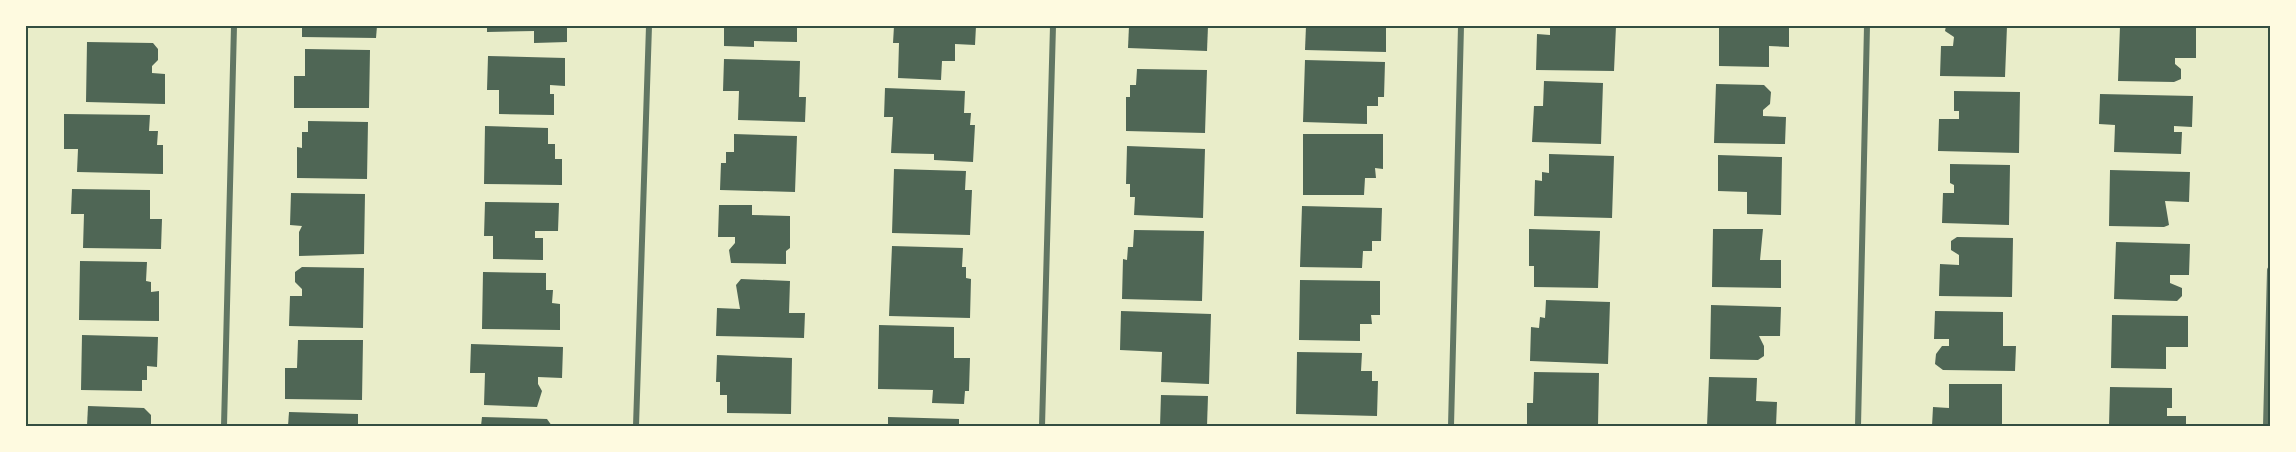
<svg xmlns="http://www.w3.org/2000/svg" width="2296" height="452" font-family="Mulish,sans-serif">
	<style>
		.building { fill: #4f6655 }
		.lines { fill: none; stroke-linecap: round; stroke-linejoin: round }
		.minor { stroke: #617663; stroke-width: 6 }
		.neatline { fill: none; stroke: #344e41; stroke-width: 2 }
	</style>
	<rect width="100%" height="100%" fill="#e9edc9"/>
	<g class="building">
		<path d="M302,26H377L376,38L302,37Z"/>
		<path d="M487,26H567V42L534,43V31L487,32Z"/>
		<path d="M724,26H797V42L754,41V47L724,46Z"/>
		<path d="M894,26H976L975,45L955,44V61H942L941,80L898,78L899,43H893Z"/>
		<path d="M1129,26H1208L1207,51L1128,48Z"/>
		<path d="M1306,26H1386V52L1305,50Z"/>
		<path d="M1550,26H1616L1614,71L1536,70L1537,34L1550,35Z"/>
		<path d="M1719,26H1789V47L1769,46V67L1719,66Z"/>
		<path d="M1946,26H2007L2005,77L1940,76L1941,46H1953L1954,37L1945,31Z"/>
		<path d="M2120,26H2196V58H2175V64L2181,69V79L2174,82L2118,81Z"/>
		<path d="M87,42L153,43L158,49V60L152,66V73L165,74V104L86,102Z"/>
		<path d="M305,49L370,50L369,108H294V76H305Z"/>
		<path d="M488,56L565,58V86L550,85V94H554V115L499,114V90H487Z"/>
		<path d="M724,59L800,61L799,97H806L805,122L738,120L739,91H723Z"/>
		<path d="M1305,60L1385,62L1384,97H1378V106H1367V124L1303,122Z"/>
		<path d="M1137,69L1207,70L1205,133L1126,131V97H1130V85H1136Z"/>
		<path d="M1544,81L1603,83L1601,144L1532,142L1534,106H1543Z"/>
		<path d="M1716,84L1764,85L1771,92L1770,104L1763,110V116L1786,117L1785,144L1714,143Z"/>
		<path d="M885,88L965,91L964,113H971L970,125H975L973,162L934,160V154L891,153L893,117H884Z"/>
		<path d="M1954,91L2020,92L2019,153L1938,151L1939,119H1959V111H1954Z"/>
		<path d="M2100,94L2193,96L2192,127L2174,126V132H2182L2181,154L2114,152L2115,125L2099,124Z"/>
		<path d="M64,114L150,115L149,131H158L157,145H163V174L77,172L78,149H64Z"/>
		<path d="M308,121L368,122L367,179L297,178V147L302,148V132H308Z"/>
		<path d="M485,126L548,128V144H555V159H562V185L484,184Z"/>
		<path d="M734,134L797,136L795,192L720,190L721,163H726V152H734Z"/>
		<path d="M1303,134H1383V169L1375,168L1376,178H1365L1364,195H1303Z"/>
		<path d="M1127,146L1205,149L1203,218L1134,215L1135,197H1130V184H1126Z"/>
		<path d="M1549,154L1614,156L1612,218L1534,216L1535,180L1542,181V172L1549,173Z"/>
		<path d="M1718,155L1782,157L1781,215L1747,214V192L1718,191Z"/>
		<path d="M1950,164L2010,165L2009,225L1942,223L1943,193H1954V185L1950,183Z"/>
		<path d="M894,169L966,171L965,190H972L970,235L892,233Z"/>
		<path d="M2110,170L2190,172L2189,202L2165,201L2169,225L2164,227L2109,226Z"/>
		<path d="M72,189L150,190V219H162L161,249L83,248L84,214H71Z"/>
		<path d="M291,193L365,194L364,254L299,256V232L302,226L290,225Z"/>
		<path d="M485,202L559,203L558,231H535V238H543V260L493,259V236H484Z"/>
		<path d="M719,205H752V215L790,216V248L786,251V264L731,263L729,250L735,243V237H718Z"/>
		<path d="M1302,206L1382,208L1381,241H1372V251H1363L1362,268L1300,267Z"/>
		<path d="M1529,229L1600,231L1598,288L1534,287V266H1529Z"/>
		<path d="M1713,229H1763L1760,260H1781V288L1712,287Z"/>
		<path d="M1134,230L1204,231L1202,301L1122,299L1123,259L1127,260L1128,247H1133Z"/>
		<path d="M1957,237L2013,238L2012,297L1939,296L1940,264L1959,265V255L1951,250V241Z"/>
		<path d="M2116,242L2190,244L2189,275H2170V283L2182,288V296L2177,301L2114,299Z"/>
		<path d="M892,246L963,248L962,267H966V278L971,279L970,318L889,316Z"/>
		<path d="M80,261L147,262L146,281L151,282V292L159,291V321L79,320Z"/>
		<path d="M302,267L364,268L363,328L289,326L290,296H302V289L295,282V272Z"/>
		<path d="M483,272L546,273V290H553L552,303L560,304V330L482,329Z"/>
		<path d="M741,279L790,281L789,313H805L804,338L716,336L717,308L740,309L736,285Z"/>
		<path d="M1300,280L1380,281V315H1371L1372,324H1360V341L1299,340Z"/>
		<path d="M1546,300L1610,302L1608,364L1530,361L1531,327L1539,328L1540,317L1545,318Z"/>
		<path d="M1711,305L1781,307L1780,336H1759L1764,346V356L1758,360L1710,359Z"/>
		<path d="M1121,311L1211,314L1209,384L1161,382L1162,352L1120,350Z"/>
		<path d="M1935,311L2003,312V346H2016L2015,371L1943,370L1935,364L1936,354L1942,346H1949V339H1934Z"/>
		<path d="M2112,315L2188,316V347H2166V369L2111,368Z"/>
		<path d="M879,325L954,327V358H970L969,391H965L964,404L932,403L933,390L878,389Z"/>
		<path d="M82,335L158,337L157,367L147,366V380H142V391L81,390Z"/>
		<path d="M298,340H363L362,400L285,399V368H297Z"/>
		<path d="M471,344L563,347L562,378L538,377V384L542,391L537,407L484,405L485,373H470Z"/>
		<path d="M1297,352L1362,353L1361,371H1372V381H1378L1377,416L1296,414Z"/>
		<path d="M717,355L792,358L791,414L727,413V395H720V382H716Z"/>
		<path d="M1534,372L1599,373L1598,426H1527V403H1533Z"/>
		<path d="M1709,377L1757,378L1756,401L1777,402L1776,426H1707Z"/>
		<path d="M1949,384H2002V426H1932L1933,407L1949,408Z"/>
		<path d="M2110,387L2172,388V408H2167V416H2186V426H2109Z"/>
		<path d="M1161,395L1208,396L1207,426H1160Z"/>
		<path d="M88,406L144,408L151,415V424L149,426H87Z"/>
		<path d="M289,412L358,414V426H288Z"/>
		<path d="M482,417L547,419L552,426H481Z"/>
		<path d="M888,417L959,419V426H888Z"/>
	</g>
	<g class="lines">
		<g class="minor">
			<path d="M224,426L234,26"/>
			<path d="M636,426L649,26"/>
			<path d="M1042,426L1053,26"/>
			<path d="M1451,426L1461,26"/>
			<path d="M1858,426L1867,26"/>
			<path d="M2266,426L2270,270"/>
		</g>
	</g>
	<rect width="2296" height="452" fill="none" stroke="#fefae0" stroke-width="54"/>
	<rect x="27" y="27" width="2242" height="398" class="neatline"/>
</svg>
